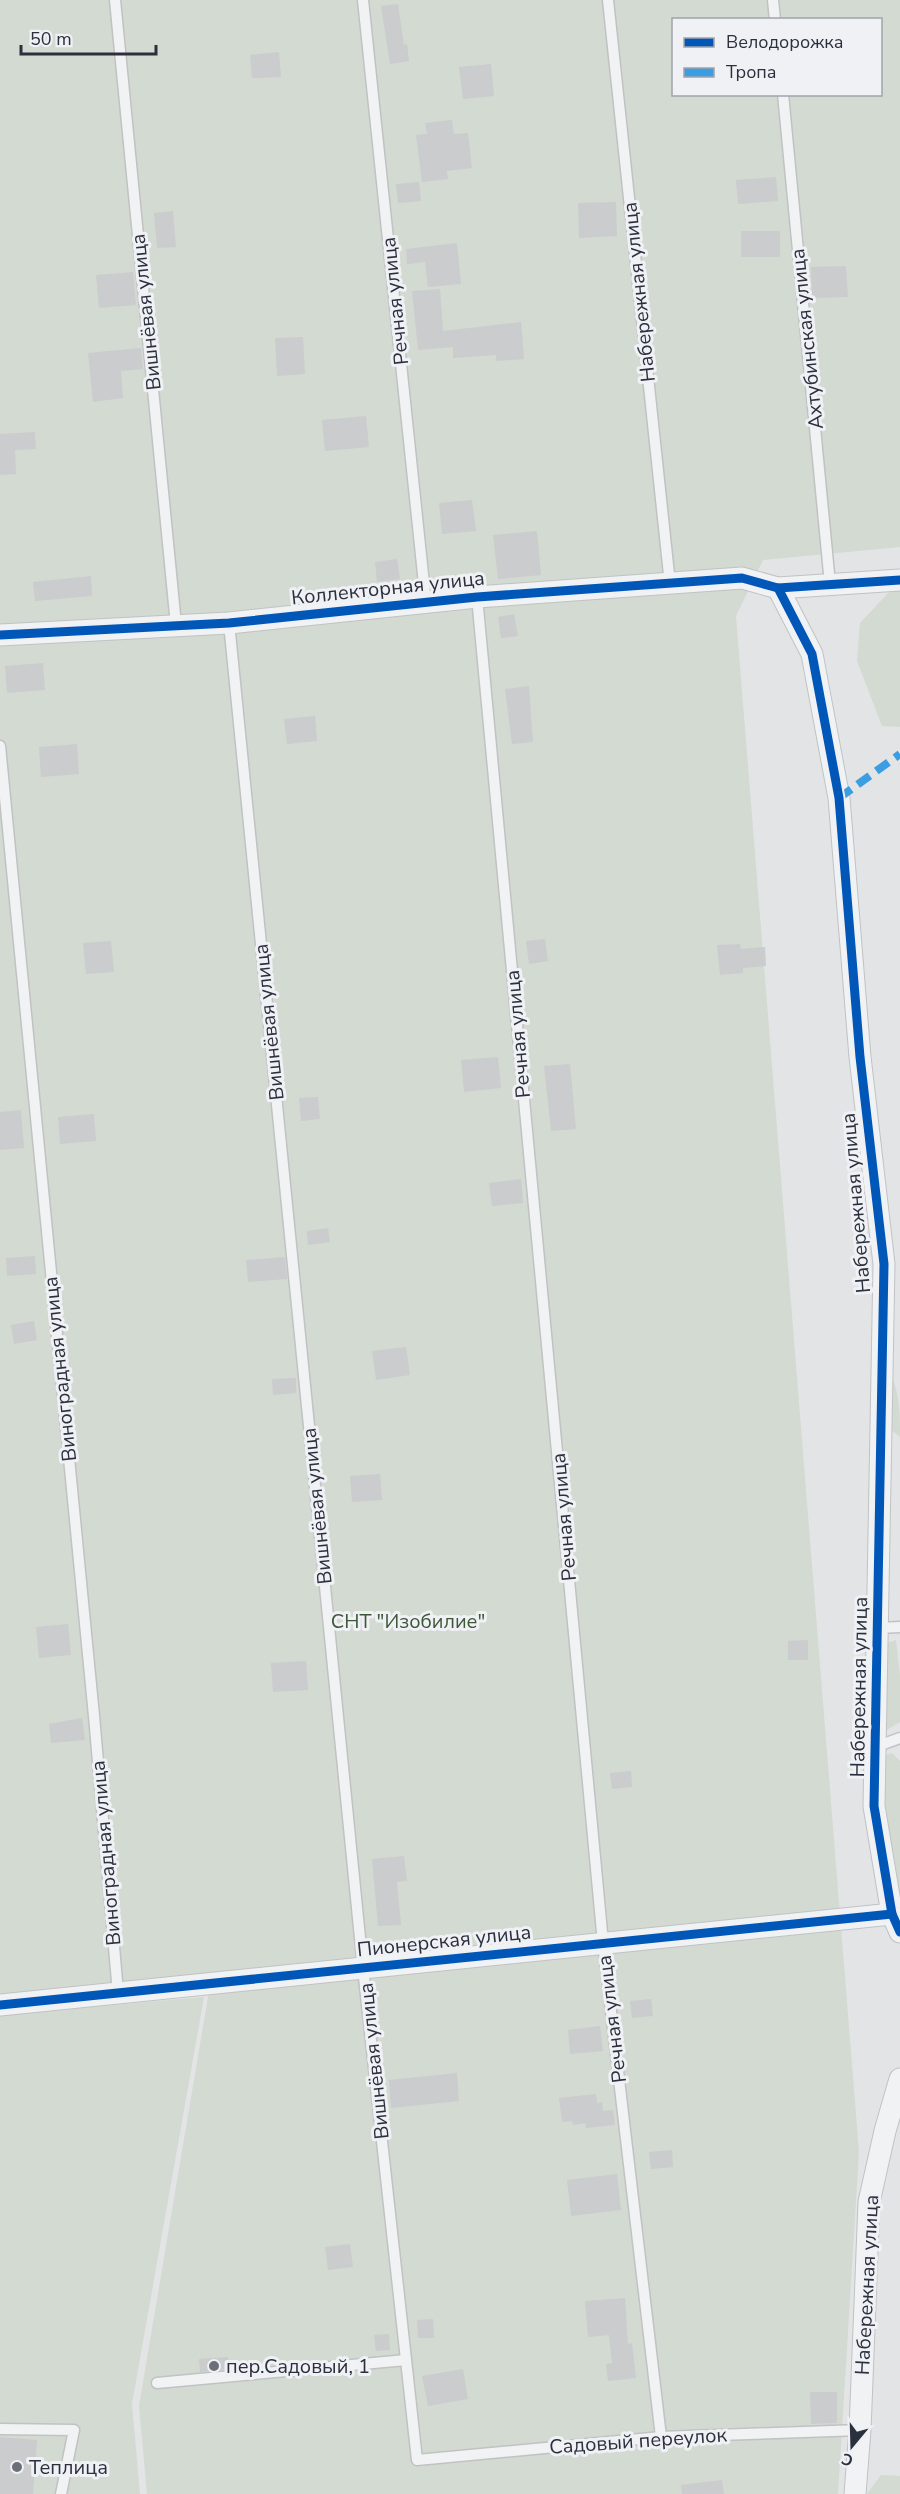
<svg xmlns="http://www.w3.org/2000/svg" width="900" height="2494" font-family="'Nunito Sans',sans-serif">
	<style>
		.green { fill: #d2dad2; fill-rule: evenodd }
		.building { fill: #caccce }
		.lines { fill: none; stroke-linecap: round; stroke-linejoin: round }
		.service-casing { stroke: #c0c2c4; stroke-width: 13 }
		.minor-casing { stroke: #c0c2c4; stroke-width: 23 }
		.service { stroke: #f0f2f3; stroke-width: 10 }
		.minor { stroke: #f0f2f3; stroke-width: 21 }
		.quiet { stroke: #3d9de3; stroke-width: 8; stroke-dasharray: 15 8; stroke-linecap: butt }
		.cycleway-casing { stroke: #eff1f5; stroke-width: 13 }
		.cycleway { stroke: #0057b8; stroke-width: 9 }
		.poi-dot { fill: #6a6f78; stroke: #eff1f5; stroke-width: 2 }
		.labels { text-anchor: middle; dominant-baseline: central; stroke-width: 6; stroke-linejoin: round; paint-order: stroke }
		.street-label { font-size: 20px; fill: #2a303d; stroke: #eff1f5 }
		.park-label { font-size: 20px; fill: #3d5839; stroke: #eff1f5 }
		.poi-label { font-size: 20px; fill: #2a303d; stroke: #eff1f5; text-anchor: start }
	</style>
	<rect width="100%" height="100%" fill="#e2e4e6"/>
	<g class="green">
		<path d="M0,0H900V547L763,560L736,616L859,2152L838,2494H147L139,2406L211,1979L0,1995ZM674,20H880V94H674Z"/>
		<path d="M900,589V727L882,726L857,661L860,623L891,590Z"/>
		<path d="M888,1370C900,1389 900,1413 900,1437L888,1427Z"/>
		<path d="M896,1640L900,1676V1722L882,1733L884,1644Z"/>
		<path d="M892,1753L900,1761V1893L880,1807L882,1756Z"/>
		<path d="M204,1997L132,2404L140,2494H0V2015Z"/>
		<path d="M881,2475L900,2476V2494H867Z"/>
	</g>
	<g class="building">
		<path d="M398,4L404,45L407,44L409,61L390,64L381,6Z"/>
		<path d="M279,52L281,77L252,78L250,55Z"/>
		<path d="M491,64L494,96L463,99L459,67Z"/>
		<path d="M452,120L454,134L468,133L472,168L447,171L448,179L422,182L416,135L427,134L425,123Z"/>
		<path d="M776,177L778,201L738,204L736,180Z"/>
		<path d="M419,182L421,201L398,203L396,184Z"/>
		<path d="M616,202L617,236L579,238L578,203Z"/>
		<path d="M173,211L176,247L157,248L154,213Z"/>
		<rect x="741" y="231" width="39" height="26"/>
		<path d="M457,243L461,284L428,287L425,262L407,264L406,249Z"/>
		<path d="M846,266L848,297L812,298L811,267Z"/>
		<path d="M133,272L136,305L99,308L96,275Z"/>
		<path d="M440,289L443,331L521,322L524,359L496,361V355L453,358V347L418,350L412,291Z"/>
		<path d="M303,337L305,374L277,376L275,338Z"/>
		<path d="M141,348L143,369L121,371L123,398L93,402L88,353Z"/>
		<path d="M366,416L369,447L325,451L322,420Z"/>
		<path d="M35,432L36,449L15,450L16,474L0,475V434Z"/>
		<path d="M472,500L476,531L442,534L439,503Z"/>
		<path d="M537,531L541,575L498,579L493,535Z"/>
		<path d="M397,559L400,579L377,582L375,562Z"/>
		<path d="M91,576L92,596L35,601L33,582Z"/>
		<path d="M514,614L518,636L501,638L498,617Z"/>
		<path d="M43,663L45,690L7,693L5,666Z"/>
		<path d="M529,686L533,742L512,744L505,689Z"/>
		<path d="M315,716L317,741L287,744L284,719Z"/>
		<path d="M77,744L79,774L41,777L39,747Z"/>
		<path d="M545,939L548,961L529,964L526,941Z"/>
		<path d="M111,941L114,972L86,974L83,943Z"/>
		<path d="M740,944L741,949L765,947L766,966L743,968V973L720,975L717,945Z"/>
		<path d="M498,1057L501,1088L464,1092L461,1060Z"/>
		<path d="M570,1064L576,1129L551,1131L544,1066Z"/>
		<path d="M318,1097L320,1119L301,1121L299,1098Z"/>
		<path d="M21,1110L24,1148L0,1150V1112Z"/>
		<path d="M94,1114L96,1141L60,1144L58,1117Z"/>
		<path d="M521,1179L523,1203L492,1206L489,1183Z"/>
		<path d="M328,1228L330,1242L308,1245L307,1231Z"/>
		<path d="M35,1256L36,1274L7,1276L6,1258Z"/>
		<path d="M285,1257L287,1279L248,1282L246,1260Z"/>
		<path d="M34,1321L37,1340L14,1344L11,1325Z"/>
		<path d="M406,1347L410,1375L376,1380L372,1351Z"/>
		<path d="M296,1378V1393L273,1395L272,1379Z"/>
		<path d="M380,1474L382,1500L352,1502L350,1476Z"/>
		<path d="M68,1624L71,1655L39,1658L36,1627Z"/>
		<path d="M808,1640V1660H788V1641Z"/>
		<path d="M306,1661L308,1690L273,1692L271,1663Z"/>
		<path d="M82,1718L85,1740L51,1743L49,1724Z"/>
		<path d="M631,1771L632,1787L612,1789L610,1773Z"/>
		<path d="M404,1856L407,1881L397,1882L401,1925L378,1926L372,1859Z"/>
		<path d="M651,1999L653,2016L632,2018L630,2001Z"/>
		<path d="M600,2026L603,2051L570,2054L568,2030Z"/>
		<path d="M457,2073L459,2101L391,2108L389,2080Z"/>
		<path d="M596,2094L597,2103L602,2102L603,2111L613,2110L615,2125L586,2128L585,2123L573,2125L572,2121L562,2122L559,2098Z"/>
		<path d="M672,2150L673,2167L651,2169L649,2152Z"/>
		<path d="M617,2174L621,2210L571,2216L567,2180Z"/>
		<path d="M350,2244L353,2267L328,2270L325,2247Z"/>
		<path d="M625,2298L628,2344L632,2343L636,2378L608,2381L606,2364L612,2363L609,2335L588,2337L585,2301Z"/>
		<path d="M433,2319L434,2338H418L417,2320Z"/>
		<path d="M389,2334L390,2350L376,2351L374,2335Z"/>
		<path d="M228,2357L229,2369L200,2372L199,2359Z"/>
		<path d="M463,2369L468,2399L428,2406L422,2376Z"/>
		<path d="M810,2392H837V2423L811,2424Z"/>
		<path d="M0,2437L37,2440L33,2494H0Z"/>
		<path d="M722,2480L724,2494H682L681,2485Z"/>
	</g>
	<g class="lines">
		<g class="service-casing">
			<g id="service">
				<path d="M115,0L176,625"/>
				<path d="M363,0L426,603"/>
				<path d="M608,0L670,584"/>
				<path d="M773,0L775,20"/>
				<path d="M783,94L830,584"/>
				<path d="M477,597L603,1943L661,2437"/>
				<path d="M229,623L363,1968L417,2460L661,2437L860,2430"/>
				<path d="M0,746L94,1716L118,1993"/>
				<path d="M878,1628L900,1627"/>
				<path d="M875,1747L900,1738"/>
				<path d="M157,2383L406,2360"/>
				<path d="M0,2429L74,2430L61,2494"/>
			</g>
		</g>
		<g class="minor-casing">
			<g id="minor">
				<path d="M778,588L812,654L839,798L860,1057L884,1264L874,1806L892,1914L900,1932"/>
				<path d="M0,635L229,623L477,597L742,578L778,588L900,580"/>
				<path d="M0,2005L892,1914"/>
				<path d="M855,2494L860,2430L869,2202L885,2131L900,2079"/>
			</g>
		</g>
		<use href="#service" class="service"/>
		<use href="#minor" class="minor"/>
		<path class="quiet" d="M839,798L900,754"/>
		<g class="cycleway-casing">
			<g id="cycleway">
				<path d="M778,588L812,654L839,798L860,1057L884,1264L874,1806L892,1914L900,1932"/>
				<path d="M0,635L229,623L477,597L742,578L778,588L900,580"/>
				<path d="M0,2005L892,1914"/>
			</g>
		</g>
		<use href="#cycleway" class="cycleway"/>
	</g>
	<g class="poi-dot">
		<circle cx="214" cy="2366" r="6"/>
		<circle cx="17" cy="2467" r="6"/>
	</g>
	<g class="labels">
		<g class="street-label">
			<text transform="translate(639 292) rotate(-96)">Набережная улица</text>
			<text transform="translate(395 301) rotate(-96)">Речная улица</text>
			<text transform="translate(146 312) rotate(-96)">Вишнёвая улица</text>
			<text transform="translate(807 339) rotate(-96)">Ахтубинская улица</text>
			<text transform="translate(388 588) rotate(-6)">Коллекторная улица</text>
			<text transform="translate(269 1022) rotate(-96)">Вишнёвая улица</text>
			<text transform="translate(518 1034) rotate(-95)">Речная улица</text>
			<text transform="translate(856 1203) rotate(-95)">Набережная улица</text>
			<text transform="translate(60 1369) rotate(-96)">Виноградная улица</text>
			<text transform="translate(317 1506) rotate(-96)">Вишнёвая улица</text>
			<text transform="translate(564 1517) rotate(-95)">Речная улица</text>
			<text transform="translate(859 1687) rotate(-89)">Набережная улица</text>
			<text transform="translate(106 1853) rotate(-95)">Виноградная улица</text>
			<text transform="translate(444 1941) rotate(-6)">Пионерская улица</text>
			<text transform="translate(612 2019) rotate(-97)">Речная улица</text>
			<text transform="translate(374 2061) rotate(-96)">Вишнёвая улица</text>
			<text transform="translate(867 2285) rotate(-87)">Набережная улица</text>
			<text transform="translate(638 2441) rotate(-4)">Садовый переулок</text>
		</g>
		<g class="park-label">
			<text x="408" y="1621">СНТ "Изобилие"</text>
		</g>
		<g class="poi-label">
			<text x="226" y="2366">пер.Садовый, 1</text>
			<text x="29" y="2467">Теплица</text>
		</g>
	</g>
	<rect x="672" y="18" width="210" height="78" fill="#eff1f5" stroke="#a0a4ab" stroke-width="1.5"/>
	<rect x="684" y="38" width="30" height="9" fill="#0057b8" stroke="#a0a4ab" stroke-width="1.5"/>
	<text x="726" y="48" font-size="18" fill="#2a303d">Велодорожка</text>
	<rect x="684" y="68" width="30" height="9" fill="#3d9de3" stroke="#a0a4ab" stroke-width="1.5"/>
	<text x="726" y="78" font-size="18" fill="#2a303d">Тропа</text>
	<g transform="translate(852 2446) rotate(199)" stroke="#eff1f5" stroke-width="4.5" paint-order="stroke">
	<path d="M0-4.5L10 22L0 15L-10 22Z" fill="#2a303d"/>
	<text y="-9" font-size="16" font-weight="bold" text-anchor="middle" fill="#2a303d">С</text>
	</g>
	<path d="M21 45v9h135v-9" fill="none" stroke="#2a303d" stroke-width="3"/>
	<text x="30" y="45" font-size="18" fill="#2a303d" stroke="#eff1f5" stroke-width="4.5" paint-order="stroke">50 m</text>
</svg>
